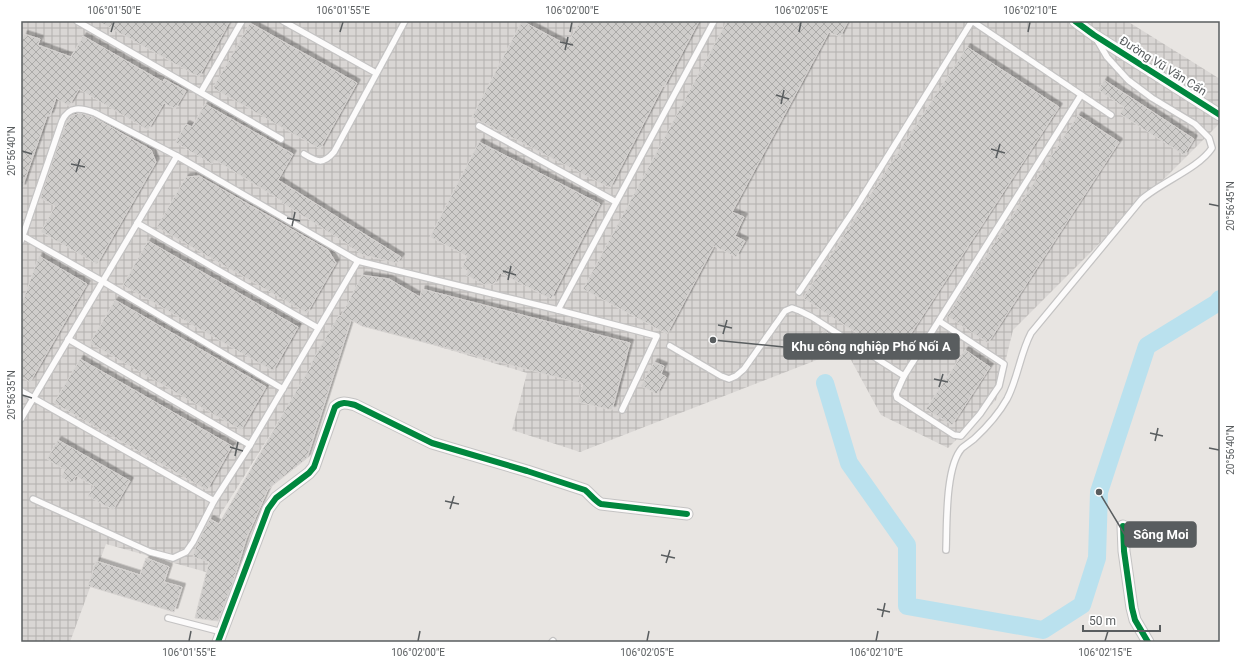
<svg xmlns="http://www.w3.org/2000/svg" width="1241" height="663" font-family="Roboto,sans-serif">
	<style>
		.industrial { fill: url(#industrial-grid) }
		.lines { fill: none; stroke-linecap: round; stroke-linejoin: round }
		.river { stroke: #bae1ee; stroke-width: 18 }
		.building { fill: url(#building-cross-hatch); stroke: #d7d4d2; filter: url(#shadow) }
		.service-casing { stroke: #c4c3c3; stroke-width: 8 }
		.minor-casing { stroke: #c4c3c3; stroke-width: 13 }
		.service { stroke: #fcfbfb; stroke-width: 5.5 }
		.minor { stroke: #fcfbfb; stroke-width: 11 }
		.cycleway-casing { stroke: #fff; stroke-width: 8 }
		.cycleway { stroke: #00873e; stroke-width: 6 }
		.ticks { fill: none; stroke: #595d5f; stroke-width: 1.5 }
		.labels { text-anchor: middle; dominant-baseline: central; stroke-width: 4; stroke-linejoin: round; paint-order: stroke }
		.street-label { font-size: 12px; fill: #595d5f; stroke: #fff }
		.leader { fill: none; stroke: #595d5f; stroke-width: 1.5 }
		.callout-dot { fill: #595d5f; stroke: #fff; stroke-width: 1.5 }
		.callout { fill: #595d5f; stroke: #595d5f; stroke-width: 1.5 }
		.callout-label { font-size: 13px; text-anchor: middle; font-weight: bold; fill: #fff }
		.neatline { fill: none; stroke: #595d5f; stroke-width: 1.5 }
		.ticks-label { font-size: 10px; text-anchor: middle; fill: #595d5f }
	</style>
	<defs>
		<pattern id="industrial-grid" width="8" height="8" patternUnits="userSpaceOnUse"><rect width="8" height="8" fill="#d9d6d4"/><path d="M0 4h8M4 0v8" fill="none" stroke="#b3b1af"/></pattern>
		<pattern id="building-cross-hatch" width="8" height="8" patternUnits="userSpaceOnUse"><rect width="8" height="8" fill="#cfcdcb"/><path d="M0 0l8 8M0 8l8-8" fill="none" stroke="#abaaa8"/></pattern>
		<filter id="shadow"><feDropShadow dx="3.5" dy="-3.5" stdDeviation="0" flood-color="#0004"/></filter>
	</defs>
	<rect width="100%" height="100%" fill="#e8e5e2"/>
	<path class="industrial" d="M21,21H1127L1220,79V123L1013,330L996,400L948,448L881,415L845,349L580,452L512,430L527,373L343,318L220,515L206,572L106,544L70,642H21Z"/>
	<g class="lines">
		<path class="river" d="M825,383L849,463L907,545V606L1043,630L1082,605L1097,558L1099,492L1147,346L1217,303L1220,299"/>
	</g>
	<g class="building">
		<path d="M98,21H230L199,77Z"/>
		<path d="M522,21L567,45L580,21H699L664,87L663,86L610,188L472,117Z"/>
		<path d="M727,21H848L840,37L829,32L732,212L744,217L735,236L745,241L736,257L714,246L667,334L583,289Z"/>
		<path d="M250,23L357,83L320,149L213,88Z"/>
		<path d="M24,34L40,39L38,45L71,57L83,36L163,82L164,79L186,91L175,109L164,103L148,130L79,89L69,106L56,98L50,116H47L22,188L21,187V43Z"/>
		<path d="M967,47L1059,107L895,358L803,298Z"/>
		<path d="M1104,80L1194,139L1184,155L1120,114L1124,107L1098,90Z"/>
		<path d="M205,104L293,154L278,180L401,257L397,263L363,255L349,246V245L281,202L282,201L215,160L212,164L175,142L186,124L192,127Z"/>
		<path d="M80,113L93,117L151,150L156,162L97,264L41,232L55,206L40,198L66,123L71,116Z"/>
		<path d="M1078,115L1119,142L988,343L947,316Z"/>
		<path d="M479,142L600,204L551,299L500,273L494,284L485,285L466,275L468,271L462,268L467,256L430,237Z"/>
		<path d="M199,176L328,250L336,263L307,313L157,227L186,177Z"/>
		<path d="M148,241L298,327L273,371L123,285Z"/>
		<path d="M39,256L87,284L30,382L21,377V306Z"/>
		<path d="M362,275L389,279L420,297L422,289L630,343L612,410L578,402L583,384L362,326L351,320L307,458L268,489L246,539L232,585L218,621L195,618L209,562L193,557L196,545L210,519L219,524L312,364L311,363L339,315L341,316Z"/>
		<path d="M115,300L266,387L241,430L90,343Z"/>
		<path d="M824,330L838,340L830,352L816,343Z"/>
		<path d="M965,350L990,367L952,425L926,409Z"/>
		<path d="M80,359L232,446L207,490L54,403Z"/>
		<path d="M654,362L664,366L661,374L666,377L657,394L641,386Z"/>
		<path d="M58,440L130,481L113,510L88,496L94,486L76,476L72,483L61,477L65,470L47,459Z"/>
		<path d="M146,558L169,567L164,582L182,587L174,612L88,586L96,561L140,575Z"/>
	</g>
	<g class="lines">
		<g class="service-casing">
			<g id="service">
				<path d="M77,21L281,139"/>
				<path d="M283,21L376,73"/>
				<path d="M972,21L1111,115"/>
				<path d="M201,92L242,21"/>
				<path d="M479,126L616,202"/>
				<path d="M304,154C317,162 323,165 334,152L405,21"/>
				<path d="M137,223L318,328"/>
				<path d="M23,236L102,281L283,389"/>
				<path d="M21,241L62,121C69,105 82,108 95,113L177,156L358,261L558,310L657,336L622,410"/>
				<path d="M799,292L856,207L972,21"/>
				<path d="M558,310L714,21"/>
				<path d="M68,339L250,445"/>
				<path d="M670,346L721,376L729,379L736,376L744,369L785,311L792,308L800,311L812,317L904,376L896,394L897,398L954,435L961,436L980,414L999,386L1004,364L939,321"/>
				<path d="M904,376L1081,95"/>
				<path d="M21,391L214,501"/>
				<path d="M21,419L177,156"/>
				<path d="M33,499L150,552L173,558L186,552L193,542L214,501L250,445L358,261"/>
				<path d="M946,550C947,525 945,467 962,448C966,445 970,442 974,439C987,427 998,415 1007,399C1018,378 1020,354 1031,333L1141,200C1161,182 1198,169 1212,148L1209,138L1195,124L1152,98L1128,80L1107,57L1097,40"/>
				<path d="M168,618L222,632"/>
				<path d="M552,642L553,641"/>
			</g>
		</g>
		<g class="minor-casing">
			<g id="minor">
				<path d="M1075,21L1094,35L1220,115"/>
				<path d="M1123,526L1124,551L1132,608L1135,620L1148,642"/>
				<path d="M218,642L268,509L276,498L309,473L314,467L335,407C342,401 347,403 355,405L432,443L527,471L585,490C591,495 595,501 601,504L687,514"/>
			</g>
		</g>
		<use href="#service" class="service"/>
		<use href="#minor" class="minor"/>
		<g class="cycleway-casing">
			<g id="cycleway">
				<path d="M1075,21L1094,35L1220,115"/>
				<path d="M1123,526L1124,551L1132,608L1135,620L1148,642"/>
				<path d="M218,642L268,509L276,498L309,473L314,467L335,407C342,401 347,403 355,405L432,443L527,471L585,490C591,495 595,501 601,504L687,514"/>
			</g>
		</g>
		<use href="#cycleway" class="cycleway"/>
	</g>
	<path class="ticks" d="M111,32L114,22M340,32L343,22M570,32L572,22M799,32L801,22M1028,32L1030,22M560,42L573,45M565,50L568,37M776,95L789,99M781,104L784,90M991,149L1005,153M22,151L32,154M996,158L1000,144M71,164L85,167M76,172L80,159M1209,204L1219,206M287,218L300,221M292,226L295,212M503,271L516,275M508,280L511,266M718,325L732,328M723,334L727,320M934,379L948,382M939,387L943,374M22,395L32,398M1150,433L1163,436M1155,441L1158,428M230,447L243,451M1209,448L1219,450M235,456L238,442M445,501L459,504M450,509L454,496M661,555L675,558M666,563L670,550M877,609L890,612M882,617L885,603M189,641L191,631M418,641L420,631M647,641L649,631M876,641L878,631M1105,641L1108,631"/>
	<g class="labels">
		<g class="street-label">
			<text transform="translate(1163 66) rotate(32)">Đường Vũ Văn Cẩn</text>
		</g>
	</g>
	<path class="leader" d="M713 340L784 347M1099 492L1125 535"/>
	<g class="callout-dot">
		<circle cx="713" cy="340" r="4"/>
		<circle cx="1099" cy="492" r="4"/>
	</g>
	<g class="callout">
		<rect x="784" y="334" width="175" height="25" rx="4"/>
		<rect x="1125" y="522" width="71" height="25" rx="4"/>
	</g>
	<g class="callout-label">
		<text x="871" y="351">Khu công nghiệp Phố Nối A</text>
		<text x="1161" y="539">Sông Moi</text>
	</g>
	<rect width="1241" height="663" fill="none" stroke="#ffffff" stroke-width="44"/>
	<path d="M1083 625v6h77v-6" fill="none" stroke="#595d5f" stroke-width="2"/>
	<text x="1089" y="625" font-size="12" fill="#595d5f" stroke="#ffffff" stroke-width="3" paint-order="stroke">50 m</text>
	<rect x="22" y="22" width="1197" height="619" class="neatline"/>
	<g class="ticks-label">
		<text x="114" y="14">106°01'50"E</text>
		<text x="343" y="14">106°01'55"E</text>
		<text x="572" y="14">106°02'00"E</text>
		<text x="801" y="14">106°02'05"E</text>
		<text x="1030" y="14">106°02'10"E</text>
		<text transform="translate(11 151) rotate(-90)" y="4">20°56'40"N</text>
		<text transform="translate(1230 206) rotate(-90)" y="4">20°56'45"N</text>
		<text transform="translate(11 395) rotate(-90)" y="4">20°56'35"N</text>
		<text transform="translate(1230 450) rotate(-90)" y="4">20°56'40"N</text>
		<text x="189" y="656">106°01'55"E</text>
		<text x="418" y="656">106°02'00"E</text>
		<text x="647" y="656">106°02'05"E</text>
		<text x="876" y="656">106°02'10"E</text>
		<text x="1105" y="656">106°02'15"E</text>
	</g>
</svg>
